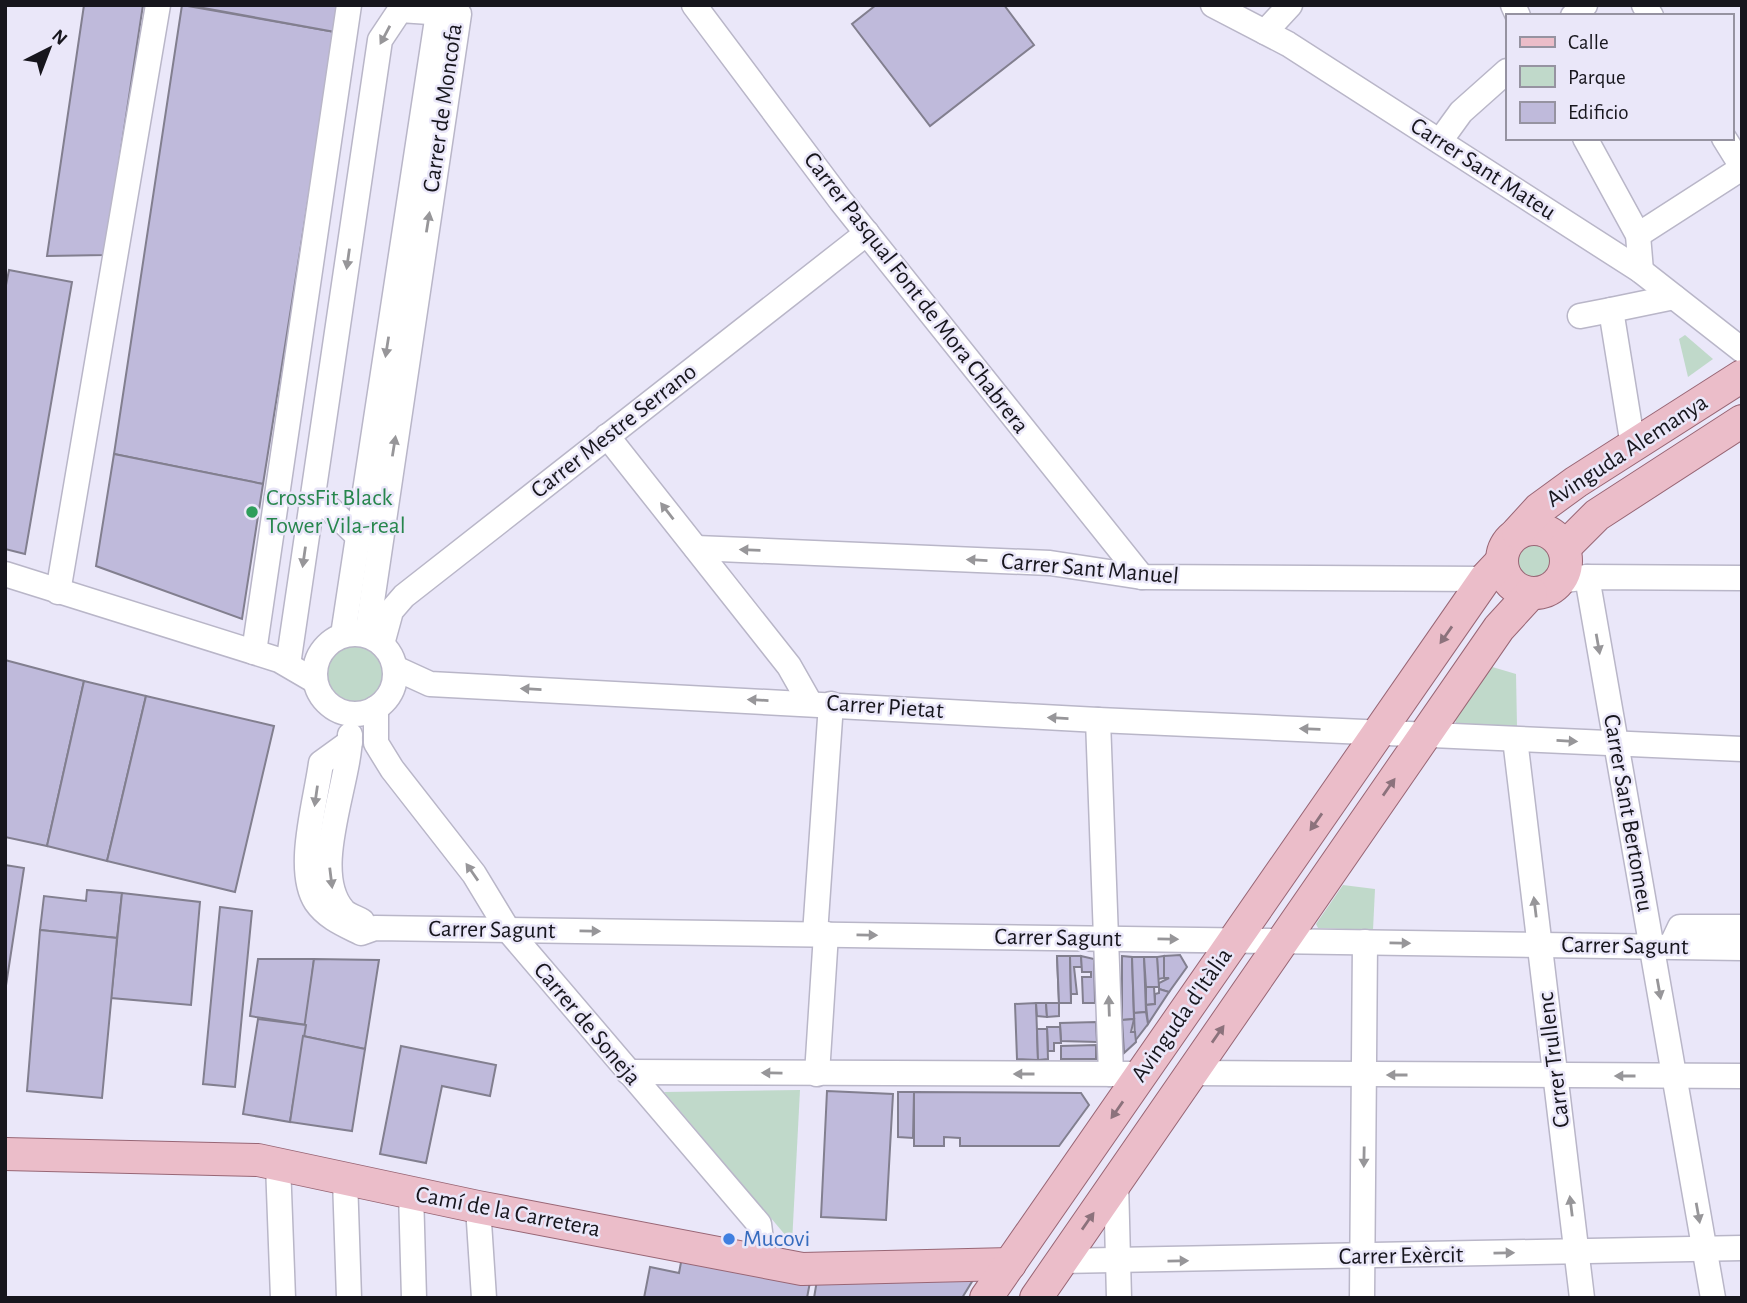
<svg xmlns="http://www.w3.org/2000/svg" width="1747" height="1303" font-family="'Alegreya Sans',sans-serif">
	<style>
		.green { fill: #c0d9ca }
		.building { fill: #bfbadb; stroke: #827f8f; stroke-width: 2 }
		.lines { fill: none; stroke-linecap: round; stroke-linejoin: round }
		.minor-casing { stroke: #b9b6c8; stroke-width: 27 }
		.major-casing { stroke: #986675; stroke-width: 34 }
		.minor { stroke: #fff; stroke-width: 24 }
		.major { stroke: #ebbdc9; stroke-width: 32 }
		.oneway { fill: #979699 }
		.oneway2 { fill: #8c727c }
		.leisure-dot { fill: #2e9e5b; stroke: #eae7f9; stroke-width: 2.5 }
		.shop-dot { fill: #3f7fe0; stroke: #eae7f9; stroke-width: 2.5 }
		.labels { text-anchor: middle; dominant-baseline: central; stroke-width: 5; stroke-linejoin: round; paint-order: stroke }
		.street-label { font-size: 24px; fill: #17161d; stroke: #eae7f9 }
		.leisure-label { font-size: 24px; fill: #27864d; stroke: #eae7f9; text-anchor: start }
		.shop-label { font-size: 24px; fill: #366cbe; stroke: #eae7f9; text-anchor: start }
	</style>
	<rect width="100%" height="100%" fill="#eae7f9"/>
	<g class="green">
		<path d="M1685,335L1713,359L1688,377L1679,339Z"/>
		<circle cx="1534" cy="560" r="19"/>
		<circle cx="353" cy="676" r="31"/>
		<path d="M1489,666L1516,674L1517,727H1464L1456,723L1454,717Z"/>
		<path d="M1343,885L1375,889L1373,930L1318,928L1316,924Z"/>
		<path d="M800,1090L792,1243L664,1092Z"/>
	</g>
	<g class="building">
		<path d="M84,5H143L105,255L47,256Z"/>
		<path d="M182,5L335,32L263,484L114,454Z"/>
		<path d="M187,5H339L335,32Z"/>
		<path d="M876,5H1004L1034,45L930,126L852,24Z"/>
		<path d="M9,270L72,282L25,554L5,549V290Z"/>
		<path d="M114,454L263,484L242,619L96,566Z"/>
		<path d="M5,660L84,681L47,846L5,837Z"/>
		<path d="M84,681L146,696L107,861L47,846Z"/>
		<path d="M146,696L274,726L235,892L107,861Z"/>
		<path d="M5,865L24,868L5,992Z"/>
		<path d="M87,890L122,893L117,938L40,930L44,896L86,901Z"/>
		<path d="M122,893L200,902L191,1005L111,998Z"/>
		<path d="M220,907L252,911L235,1087L203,1084Z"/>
		<path d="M40,930L117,938L102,1098L27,1091Z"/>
		<path d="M1180,955L1187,967L1169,992L1159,989V983L1169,978H1164V956Z"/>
		<path d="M1057,956H1070L1071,1003H1059Z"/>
		<path d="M1057,956H1070L1071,1003H1059Z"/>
		<path d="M1070,956H1081L1082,967H1074L1077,994H1071Z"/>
		<path d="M1081,956L1094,959L1095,1003H1083L1082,977H1091V972H1082Z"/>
		<path d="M1122,956L1132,957L1134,1019L1122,1020Z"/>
		<path d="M1164,956V978L1158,979L1157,957Z"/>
		<path d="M1132,957H1144L1146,1012L1134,1013Z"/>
		<path d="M1144,957H1157L1159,987H1146Z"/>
		<path d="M258,959H314L306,1025L250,1016Z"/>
		<path d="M314,959L379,960L365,1049L303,1036Z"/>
		<path d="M1146,987H1154L1155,1004L1146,1005Z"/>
		<path d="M1159,989L1169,992L1148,1024L1146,1005L1155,1004V994L1159,993Z"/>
		<path d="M1036,1003L1038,1060L1017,1059L1015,1004Z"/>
		<path d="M1036,1003H1046L1047,1017L1037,1016Z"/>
		<path d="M1046,1003H1059V1016L1047,1017Z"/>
		<path d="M1146,1012L1148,1024L1135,1041L1134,1013Z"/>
		<path d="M258,1019L306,1025L290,1122L243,1114Z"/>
		<path d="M1134,1019L1131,1032H1135L1136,1042L1124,1053L1122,1020Z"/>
		<path d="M1096,1022L1097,1042L1061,1041L1060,1023Z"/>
		<path d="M1047,1027H1060L1061,1043H1054V1051H1048Z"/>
		<path d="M1037,1029H1047L1048,1059L1038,1060Z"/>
		<path d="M303,1036L365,1049L352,1131L290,1122Z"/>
		<path d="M1096,1045V1059H1061V1046Z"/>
		<path d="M401,1046L496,1065L490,1096L442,1086L426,1163L380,1154Z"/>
		<path d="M827,1091L893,1094L886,1220L821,1217Z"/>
		<path d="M898,1092H914L913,1138L898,1137Z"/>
		<path d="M914,1092L1081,1093L1089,1105L1059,1146H960V1138L944,1137V1146H914Z"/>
		<path d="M682,1257L810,1282L807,1298H644L650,1267L679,1273Z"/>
		<path d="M817,1280H973L962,1298H814Z"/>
	</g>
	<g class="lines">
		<g class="minor-casing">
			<g id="minor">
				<path d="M694,5L841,201L1142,577"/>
				<path d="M1213,5L1288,44L1641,271L1742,350"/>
				<path d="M1513,5L1518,16"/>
				<path d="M1644,5L1651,16"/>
				<path d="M1573,16L1585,5"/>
				<path d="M1265,32L1290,5"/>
				<path d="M1585,138L1638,235L1641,271"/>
				<path d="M1724,138L1742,167"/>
				<path d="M1440,141L1461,112L1507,71"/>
				<path d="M1638,235L1742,168"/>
				<path d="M1580,316L1611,310"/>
				<path d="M607,436L789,666L810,703"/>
				<path d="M1633,446L1611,310L1674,297"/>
				<path d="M312,500L330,509L358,536"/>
				<path d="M696,548L1050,563L1142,577L1485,579"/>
				<path d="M5,574L279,660L315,681"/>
				<path d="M1587,577L1713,1298"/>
				<path d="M1559,581L1587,577L1742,578"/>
				<path d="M58,592L158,5"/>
				<circle cx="355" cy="674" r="40"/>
				<path d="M343,635L438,13"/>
				<path d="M382,644L391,611L404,596L867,233"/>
				<path d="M254,652L349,5"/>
				<path d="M289,658L380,40L400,10L459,14L367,635"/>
				<path d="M395,668L430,684L1098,720L1742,749"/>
				<path d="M376,708V743L392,769L474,874L508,930L759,1224L764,1263"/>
				<path d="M1098,720L1111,1074"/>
				<path d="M350,735C350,783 309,871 343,910C347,915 357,918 362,921"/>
				<path d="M1515,739L1582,1298"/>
				<path d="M350,742L321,763C316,801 295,870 316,902C327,918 345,925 361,933L375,928L1742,948"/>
				<path d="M815,934L831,704"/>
				<path d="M1671,946L1680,927H1742"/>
				<path d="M628,1072L1142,1074"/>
				<path d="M1191,1073L1742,1076"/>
				<path d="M817,1074L826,934"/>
				<path d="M278,1164L283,1298"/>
				<path d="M345,1179L349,1298"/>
				<path d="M1116,1182L1119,1298"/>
				<path d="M411,1192L414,1298"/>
				<path d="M478,1207L484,1298"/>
				<path d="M1061,1261L1742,1248"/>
				<path d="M1362,1298L1365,942"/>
			</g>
		</g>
		<g class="major-casing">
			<g id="major">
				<circle cx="1534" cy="561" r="32"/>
				<path d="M1518,532L1539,509L1576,482L1742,376"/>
				<path d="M1564,548L1597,515L1742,421"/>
				<path d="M5,1154L258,1160L478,1207L802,1269L1010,1264"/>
				<path d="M986,1298L1485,579L1502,561"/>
				<path d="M1036,1298L1499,628L1531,593"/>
			</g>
		</g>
		<use href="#minor" class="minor"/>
		<use href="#major" class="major"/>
	</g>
	<defs><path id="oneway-solid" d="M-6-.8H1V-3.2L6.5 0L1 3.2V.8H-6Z" transform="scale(1.75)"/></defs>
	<g class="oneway">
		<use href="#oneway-solid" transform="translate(385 35) rotate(118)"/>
		<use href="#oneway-solid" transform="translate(428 222) rotate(-81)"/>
		<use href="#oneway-solid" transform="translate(348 259) rotate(98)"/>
		<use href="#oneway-solid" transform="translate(387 347) rotate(99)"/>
		<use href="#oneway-solid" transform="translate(394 446) rotate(-81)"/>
		<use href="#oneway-solid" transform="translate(667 511) rotate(-128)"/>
		<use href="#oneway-solid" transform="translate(750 550) rotate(-178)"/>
		<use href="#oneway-solid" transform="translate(304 557) rotate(98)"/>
		<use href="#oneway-solid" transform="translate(977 560) rotate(-177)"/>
		<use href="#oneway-solid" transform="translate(1598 644) rotate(80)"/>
		<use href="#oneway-solid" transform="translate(531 689) rotate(-177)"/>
		<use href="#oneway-solid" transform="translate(758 700) rotate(-177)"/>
		<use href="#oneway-solid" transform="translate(1058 718) rotate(-177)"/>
		<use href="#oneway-solid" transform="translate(1310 729) rotate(-178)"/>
		<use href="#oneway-solid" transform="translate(1567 741) rotate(3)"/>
		<use href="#oneway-solid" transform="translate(316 796) rotate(98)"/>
		<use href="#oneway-solid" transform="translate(472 872) rotate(-125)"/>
		<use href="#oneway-solid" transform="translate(331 878) rotate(83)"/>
		<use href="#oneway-solid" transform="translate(1535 907) rotate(-97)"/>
		<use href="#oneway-solid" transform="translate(590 931) rotate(1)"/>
		<use href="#oneway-solid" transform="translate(867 935) rotate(1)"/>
		<use href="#oneway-solid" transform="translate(1168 939) rotate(1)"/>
		<use href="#oneway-solid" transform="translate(1400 943) rotate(1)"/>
		<use href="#oneway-solid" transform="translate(1659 989) rotate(80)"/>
		<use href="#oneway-solid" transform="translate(1109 1006) rotate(-92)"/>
		<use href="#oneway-solid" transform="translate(772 1073) rotate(-179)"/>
		<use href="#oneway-solid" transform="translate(1024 1074) rotate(-180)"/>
		<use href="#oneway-solid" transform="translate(1397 1075) rotate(-180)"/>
		<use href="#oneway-solid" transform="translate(1625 1076) rotate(-180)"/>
		<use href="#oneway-solid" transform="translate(1364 1157) rotate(91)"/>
		<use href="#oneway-solid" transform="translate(1571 1206) rotate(-97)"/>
		<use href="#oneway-solid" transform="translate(1698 1213) rotate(80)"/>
		<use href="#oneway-solid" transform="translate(1504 1253) rotate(-1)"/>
		<use href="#oneway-solid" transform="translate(1178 1261) rotate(-1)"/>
	</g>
	<g class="oneway2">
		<use href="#oneway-solid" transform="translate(1446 635) rotate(125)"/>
		<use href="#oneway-solid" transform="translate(1389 787) rotate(-55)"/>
		<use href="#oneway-solid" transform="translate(1316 822) rotate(125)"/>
		<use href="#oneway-solid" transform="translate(1218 1034) rotate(-55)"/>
		<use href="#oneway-solid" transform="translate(1117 1110) rotate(125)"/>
		<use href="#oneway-solid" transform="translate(1088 1221) rotate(-55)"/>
	</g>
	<circle class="leisure-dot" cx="252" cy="512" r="7"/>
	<circle class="shop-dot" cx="729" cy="1239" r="7"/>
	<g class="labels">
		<g class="street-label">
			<text transform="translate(443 108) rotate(-82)">Carrer de Moncofa</text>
			<text transform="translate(1483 169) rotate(33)">Carrer Sant Mateu</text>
			<text transform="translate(916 293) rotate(52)">Carrer Pasqual Font de Mora Chabrera</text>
			<text transform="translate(614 431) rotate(-38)">Carrer Mestre Serrano</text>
			<text transform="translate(1627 451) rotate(-33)">Avinguda Alemanya</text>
			<text transform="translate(1090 569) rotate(5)">Carrer Sant Manuel</text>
			<text transform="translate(885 707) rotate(4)">Carrer Pietat</text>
			<text transform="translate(1628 813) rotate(80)">Carrer Sant Bertomeu</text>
			<text transform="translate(492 930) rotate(1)">Carrer Sagunt</text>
			<text transform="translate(1058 938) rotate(1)">Carrer Sagunt</text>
			<text transform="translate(1625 946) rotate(1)">Carrer Sagunt</text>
			<text transform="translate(1182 1015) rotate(-55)">Avinguda d'Itàlia</text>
			<text transform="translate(587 1024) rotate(50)">Carrer de Soneja</text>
			<text transform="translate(1554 1060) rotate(-97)">Carrer Trullenc</text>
			<text transform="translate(508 1212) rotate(11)">Camí de la Carretera</text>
			<text transform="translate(1401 1256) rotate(-1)">Carrer Exèrcit</text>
		</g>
		<g class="leisure-label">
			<text x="266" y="498">CrossFit Black<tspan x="266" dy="28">Tower Vila-real</tspan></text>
		</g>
		<g class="shop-label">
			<text x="743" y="1239">Mucovi</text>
		</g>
	</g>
	<rect width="1747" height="1303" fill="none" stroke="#17161d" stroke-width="14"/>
	<rect x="1506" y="14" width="228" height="126" fill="#eae7f9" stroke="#9693a1" stroke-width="2"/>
	<rect x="1520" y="37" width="35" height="10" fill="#ebbdc9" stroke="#9693a1" stroke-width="2"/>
	<text x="1568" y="49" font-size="21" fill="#17161d">Calle</text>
	<rect x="1520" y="66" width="35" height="21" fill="#c0d9ca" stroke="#9693a1" stroke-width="2"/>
	<text x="1568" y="84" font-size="21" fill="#17161d">Parque</text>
	<rect x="1520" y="102" width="35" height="21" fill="#bfbadb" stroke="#9693a1" stroke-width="2"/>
	<text x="1568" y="119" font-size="21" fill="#17161d">Edificio</text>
	<g transform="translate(49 49) rotate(42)" stroke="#eae7f9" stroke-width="5" paint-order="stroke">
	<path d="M0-5L12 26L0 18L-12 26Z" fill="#17161d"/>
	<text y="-10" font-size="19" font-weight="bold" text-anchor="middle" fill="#17161d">N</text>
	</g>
</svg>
